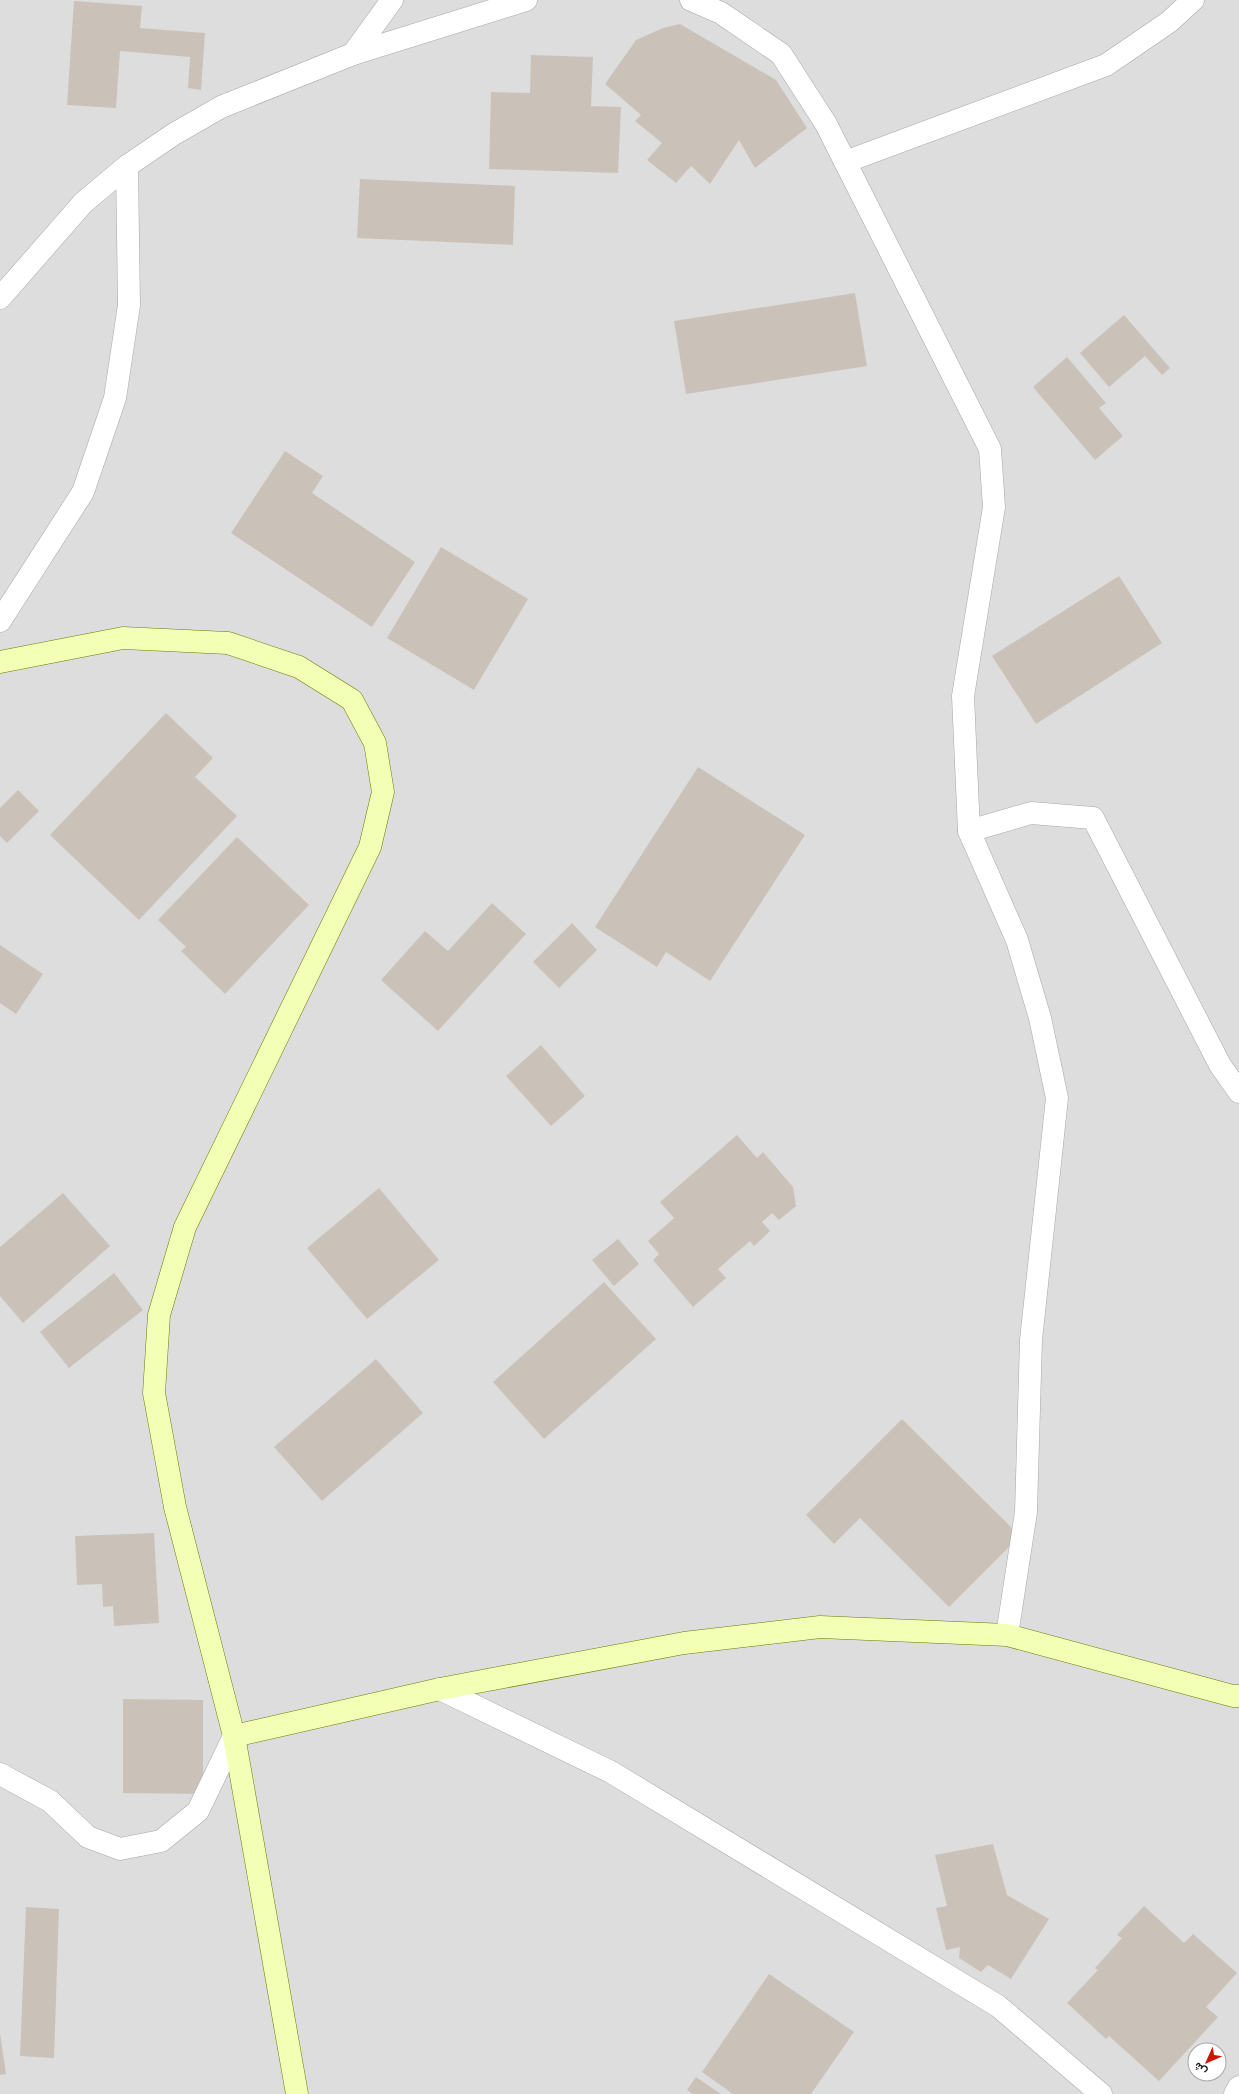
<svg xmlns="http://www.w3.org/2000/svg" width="1239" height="2094" font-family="'Space Grotesk',Vazirmatn,sans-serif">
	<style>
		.residential { fill: #dedddd; fill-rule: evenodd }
		.building { fill: #cac2b8 }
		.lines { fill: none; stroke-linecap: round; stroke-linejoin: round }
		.street-casing { stroke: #a7a7a7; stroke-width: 23 }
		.secondary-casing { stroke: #647e00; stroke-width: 23 }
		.street { stroke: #fff; stroke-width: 22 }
		.secondary { stroke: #f4ffb6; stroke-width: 22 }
	</style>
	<rect width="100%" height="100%" fill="#f1efe6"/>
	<path class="residential" d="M0,0H1239V2094H0ZM1195,2050H1219V2074H1195Z"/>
	<g class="building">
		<path d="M74,1L142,6L140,28L205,33L201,90L188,88L190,57L120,51L116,108L67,105Z"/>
		<path d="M680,24L776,80L807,128L755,168L739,140L710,184L691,166L676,183L647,160L662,143L635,121L641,115L605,84L636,40L663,28Z"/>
		<path d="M531,55L593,57L591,106L621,107L618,173L489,169L491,92L530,93Z"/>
		<path d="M360,179L515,186L513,245L357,238Z"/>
		<path d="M855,293L867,366L686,394L674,321Z"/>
		<path d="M1124,315L1170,368L1162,375L1145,356L1109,387L1080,353Z"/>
		<path d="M1067,357L1106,403L1099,408L1123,436L1095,460L1033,387Z"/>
		<path d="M285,451L323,476L312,493L415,562L372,627L231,533Z"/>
		<path d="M441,547L528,599L474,690L387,638Z"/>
		<path d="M1119,576L1162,643L1036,724L992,656Z"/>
		<path d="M166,713L213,758L195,777L237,816L139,920L50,835Z"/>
		<path d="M698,767L805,835L710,981L666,952L657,967L595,927Z"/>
		<path d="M18,790L39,811L7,843L0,836V808Z"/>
		<path d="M237,837L309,905L225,994L181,951L186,947L158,920Z"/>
		<path d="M492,903L526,934L438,1031L381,980L425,931L448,951Z"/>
		<path d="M572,923L597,950L559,988L533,962Z"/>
		<path d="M0,945L43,974L16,1014L0,1003Z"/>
		<path d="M541,1045L585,1096L551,1126L506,1076Z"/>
		<path d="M737,1135L757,1158L763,1152L793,1187L796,1206L779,1220L772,1213L762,1222L770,1231L754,1246L750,1241L718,1269L726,1278L693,1307L653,1260L659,1254L648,1241L674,1218L660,1202Z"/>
		<path d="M379,1188L439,1260L367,1319L307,1248Z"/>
		<path d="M63,1193L110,1246L23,1323L0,1296V1247Z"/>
		<path d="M618,1239L639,1264L614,1286L592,1260Z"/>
		<path d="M114,1273L143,1310L69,1368L40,1332Z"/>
		<path d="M604,1282L656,1339L544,1439L493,1382Z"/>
		<path d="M376,1359L423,1413L322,1501L274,1447Z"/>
		<path d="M902,1419L1020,1536L949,1607L860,1518L834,1544L806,1515Z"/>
		<path d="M154,1533L159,1623L114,1626L113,1606L103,1607L102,1584L77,1585L75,1536Z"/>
		<path d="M123,1699L203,1700V1794L123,1793Z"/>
		<path d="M993,1844L1007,1895L1049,1919L1011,1979L988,1965L981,1972L959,1958L960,1947L946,1950L936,1908L947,1906L935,1855Z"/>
		<path d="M1144,1906L1184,1943L1193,1934L1237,1973L1206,2007L1218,2017L1159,2081L1109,2036L1106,2039L1067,2003L1098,1970L1095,1968L1122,1938L1117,1935Z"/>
		<path d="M26,1907L59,1909L54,2058L20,2056Z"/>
		<path d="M769,1974L854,2032L811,2094H733L702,2072Z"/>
		<path d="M0,2033L6,2074L0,2075Z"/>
		<path d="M696,2077L721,2094H693L687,2090Z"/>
	</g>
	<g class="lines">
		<g class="street-casing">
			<g id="street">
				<path d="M691,0L721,13L781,54L826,124L990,449L994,507L963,696L969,831L1017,940L1040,1018L1057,1098L1031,1340L1026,1512L1007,1635"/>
				<path d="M353,54L392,0"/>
				<path d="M845,162L1106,65L1169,22L1193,0"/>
				<path d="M0,298L83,203L127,166L174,134L221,107L353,54L526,0"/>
				<path d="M0,621L83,492L115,398L129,305L127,166"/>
				<path d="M969,831L1031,813L1093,818L1220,1065L1239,1092"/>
				<path d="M440,1689L611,1772L998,2006L1101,2094"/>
				<path d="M0,1774L50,1801L88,1837L120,1849L161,1841L198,1811L234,1736"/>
				<path d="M1235,2094L1239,2087"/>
			</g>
		</g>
		<g class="secondary-casing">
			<g id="secondary">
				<path d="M0,662L123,638L228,643L299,667L352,700L375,743L383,792L370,847L185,1227L159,1315L154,1393L175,1507L234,1736L440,1689L684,1643L820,1627L1007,1635L1233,1696H1239"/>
				<path d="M234,1736L297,2094"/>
			</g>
		</g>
		<use href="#street" class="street"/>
		<use href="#secondary" class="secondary"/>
	</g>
	<g transform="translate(1207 2062) rotate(225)"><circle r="19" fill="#ffffff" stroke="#a6a6a6"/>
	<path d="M0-3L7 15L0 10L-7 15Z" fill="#d01400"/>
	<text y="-6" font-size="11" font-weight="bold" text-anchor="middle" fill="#202020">ش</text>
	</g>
</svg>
